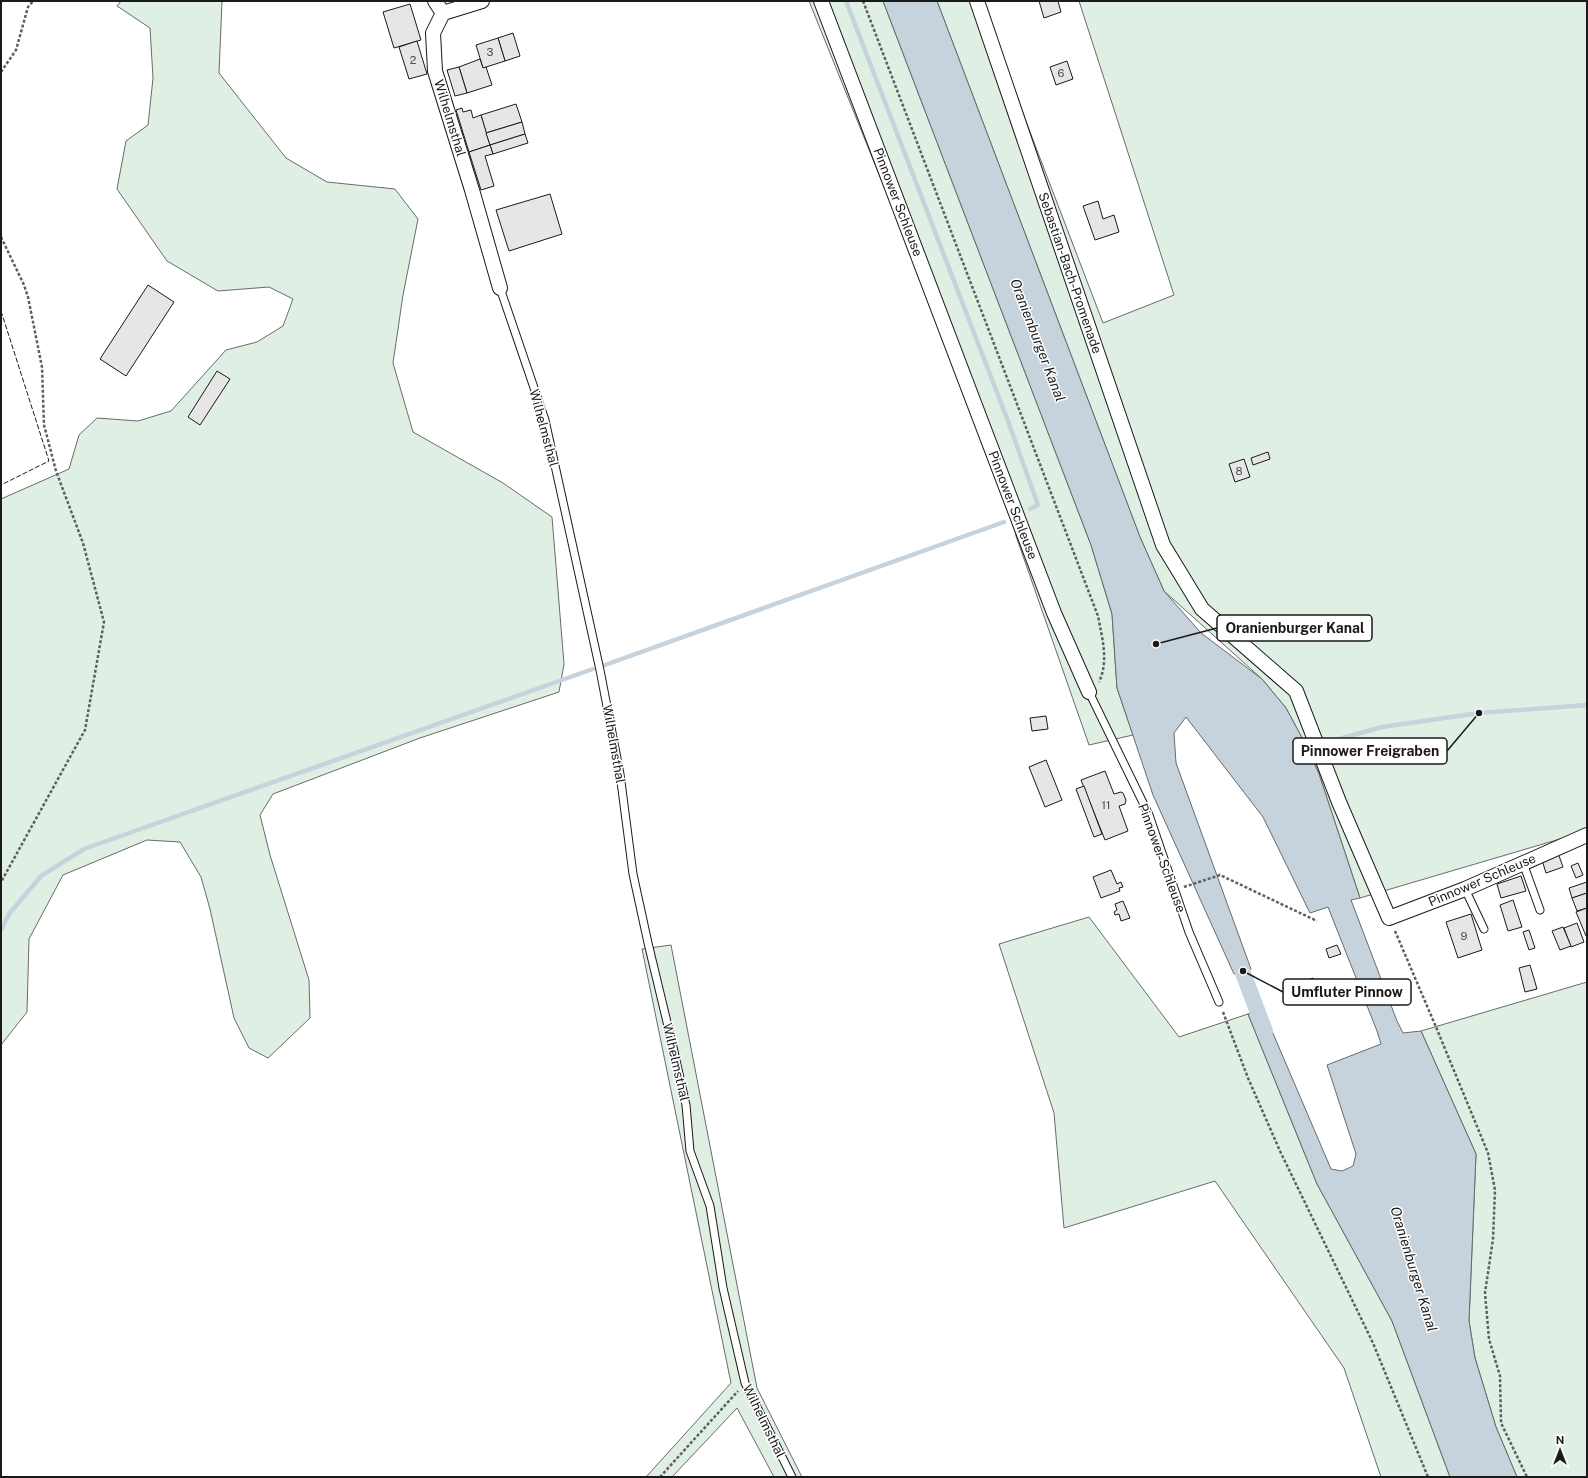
<svg xmlns="http://www.w3.org/2000/svg" width="1588" height="1478" font-family="'Public Sans',sans-serif">
	<style>
		.green { fill: #e0efe3; stroke: #6a6a6a }
		.water { fill: #c6d2dc; stroke: #6a6a6a }
		.lines { fill: none; stroke-linecap: round; stroke-linejoin: round }
		.stream { stroke: #c6d2dc; stroke-width: 4.5 }
		.canal { stroke: #c6d2dc; stroke-width: 16 }
		.building { fill: #e6e6e6; stroke: #1a1a1a }
		.service-casing { stroke: #1a1a1a; stroke-width: 9 }
		.minor-casing { stroke: #1a1a1a; stroke-width: 16 }
		.path { stroke: #5f5f5f; stroke-width: 2.5; stroke-dasharray: 3 2; stroke-linecap: butt }
		.service { stroke: #fff; stroke-width: 7 }
		.minor { stroke: #fff; stroke-width: 14 }
		.fence { stroke: #1a1a1a; stroke-width: 1; stroke-dasharray: 5 2; stroke-linecap: butt }
		.labels { text-anchor: middle; dominant-baseline: central; stroke-width: 3; stroke-linejoin: round; paint-order: stroke }
		.number-label { font-size: 11px; fill: #4d4d4d }
		.street-label { font-size: 13px; fill: #1a1a1a; stroke: #fff }
		.water-label { font-size: 14px; font-style: italic; fill: #1a1a1a; stroke: #fff }
		.leader { fill: none; stroke: #1a1a1a; stroke-width: 1.5 }
		.callout-dot { fill: #1a1a1a; stroke: #fff; stroke-width: 1.5 }
		.callout { fill: #fff; stroke: #1a1a1a; stroke-width: 1.5 }
		.callout-label { font-size: 14px; text-anchor: middle; font-weight: bold; fill: #1a1a1a }
	</style>
	<rect width="100%" height="100%" fill="#fff"/>
	<g class="green">
		<path d="M121,1H224L222,2L219,73L286,158L327,182L395,189L418,219L403,295L393,363L413,432L503,483L552,517L564,664L559,692L420,738L273,794L260,815L270,855L309,980L310,1018L268,1058L249,1048L234,1018L210,909L201,877L180,842L147,840L63,875L29,939L27,1012L1,1045V499L69,469L79,435L97,418L138,421L171,411L226,350L257,342L283,326L293,299L269,287L218,291L167,261L117,189L126,141L148,125L153,78L150,28L117,6Z"/>
		<path d="M809,1H883L1091,545L1112,614L1117,688L1133,735L1089,745L1016,536L1010,499Z"/>
		<path d="M937,1H980L1103,323L1174,295L1079,1H1587V831L1360,898L1319,774L1308,749L1286,708L1262,679L1164,591L1140,537Z"/>
		<path d="M1089,917L1179,1037L1248,1014L1317,1184L1392,1321L1450,1477H1381L1344,1368L1215,1181L1064,1228L1054,1113L999,944Z"/>
		<path d="M671,945L757,1388L802,1477H774L737,1408L672,1477H646L731,1383L642,949Z"/>
		<path d="M1587,982V1477H1517L1496,1427L1475,1358L1469,1321L1476,1154L1421,1031Z"/>
	</g>
	<path class="water" d="M883,1H937L1140,537L1164,591L1201,633L1262,679L1286,708L1308,749L1319,774L1360,898L1351,900L1397,1021L1403,1033L1421,1031L1476,1154L1469,1321L1475,1358L1496,1427L1517,1477H1450L1392,1321L1317,1184L1248,1014L1263,1010L1331,1169L1342,1171L1353,1166L1356,1154L1327,1065L1381,1044L1377,1031L1328,907L1310,913L1263,817L1186,717L1174,733L1176,763L1251,969L1234,974L1153,795L1117,688L1112,614L1091,545Z"/>
	<g class="lines">
		<g class="stream">
			<path d="M846,1L1008,421L1038,505L1030,509"/>
			<path d="M605,665L1004,522"/>
			<path d="M1328,742L1382,727L1479,713L1587,705"/>
			<path d="M1,930L9,914L41,876L84,849L593,669"/>
		</g>
		<path class="canal" d="M1235,952L1265,1031"/>
	</g>
	<g class="building">
		<path d="M1039,1H1058L1061,12L1044,18Z"/>
		<path d="M410,4L421,40L394,48L383,12Z"/>
		<path d="M513,33L520,56L505,61L498,38Z"/>
		<path d="M498,38L505,61L483,68L476,45Z"/>
		<path d="M417,41L427,74L409,79L399,47Z"/>
		<path d="M480,59L483,68L486,67L492,85L467,93L459,67Z"/>
		<path d="M1067,61L1073,79L1056,85L1050,67Z"/>
		<path d="M459,67L467,93L455,96L447,70Z"/>
		<path d="M516,104L522,122L486,133L481,115Z"/>
		<path d="M462,108L463,112L471,110L473,118L481,115L490,145L469,152L456,110Z"/>
		<path d="M522,122L525,134L490,145L486,133Z"/>
		<path d="M525,134L528,143L493,154L490,145Z"/>
		<path d="M490,145L493,154L485,156L494,186L481,190L469,152Z"/>
		<path d="M550,194L562,234L509,251L496,210Z"/>
		<path d="M1098,201L1103,219L1114,215L1119,232L1095,240L1083,206Z"/>
		<path d="M148,285L174,302L126,376L100,359Z"/>
		<path d="M217,371L230,379L200,425L188,417Z"/>
		<path d="M1268,452L1270,459L1253,465L1251,458Z"/>
		<path d="M1244,459L1250,477L1235,482L1229,464Z"/>
		<path d="M1046,716L1048,729L1032,731L1030,718Z"/>
		<path d="M1046,760L1062,800L1045,807L1029,767Z"/>
		<path d="M1105,771L1114,794L1121,792L1123,793L1126,800L1125,804L1119,806L1128,831L1105,840L1081,780Z"/>
		<path d="M1084,786L1102,834L1094,837L1076,789Z"/>
		<path d="M1558,853L1563,867L1546,873L1542,860Z"/>
		<path d="M1578,863L1583,875L1576,878L1571,866Z"/>
		<path d="M1111,870L1117,884L1121,882L1123,887L1119,888L1120,891L1101,898L1093,877Z"/>
		<path d="M1521,876L1526,891L1501,898L1497,884Z"/>
		<path d="M1587,882V893L1572,898L1569,888Z"/>
		<path d="M1587,893V908L1577,911L1572,898Z"/>
		<path d="M1513,900L1522,927L1508,931L1500,905Z"/>
		<path d="M1123,901L1130,918L1121,921L1119,914L1115,915L1114,912L1117,910L1115,904Z"/>
		<path d="M1587,908V936H1586L1576,912Z"/>
		<path d="M1471,914L1482,950L1458,958L1446,922Z"/>
		<path d="M1577,923L1584,942L1571,947L1564,928Z"/>
		<path d="M1563,927L1571,946L1560,950L1552,931Z"/>
		<path d="M1529,930L1535,948L1529,950L1523,932Z"/>
		<path d="M1337,945L1341,954L1329,958L1326,949Z"/>
		<path d="M1530,965L1537,989L1525,992L1519,968Z"/>
		<path d="M1313,978L1314,981L1307,984L1305,981Z"/>
	</g>
	<g class="lines">
		<g class="service-casing">
			<g id="service">
				<path d="M500,288L545,420L600,670L620,774L633,874L648,943L673,1047L686,1105L690,1151L710,1206L723,1288L745,1383L792,1477"/>
				<path d="M1089,692L1149,815L1189,932L1219,1002"/>
				<path d="M1523,863L1540,910"/>
				<path d="M1465,889L1484,929"/>
			</g>
		</g>
		<g class="minor-casing">
			<g id="minor">
				<path d="M435,1L443,13"/>
				<path d="M482,1L443,13L433,33L435,71L472,190L500,288"/>
				<path d="M821,1L1054,613L1089,692"/>
				<path d="M977,1L1163,545L1202,609L1296,691L1339,802L1389,918L1465,889L1587,835"/>
			</g>
		</g>
		<g class="path">
			<path d="M863,1L1098,616C1102,638 1109,661 1099,682"/>
			<path d="M1,72L16,50L28,7L33,1"/>
			<path d="M1,237L24,285L28,297L42,367L44,425L56,471L83,543L104,622L85,730L1,882"/>
			<path d="M1184,887L1220,875L1317,921"/>
			<path d="M1395,931L1436,1027L1488,1153L1495,1190L1493,1239L1485,1293L1489,1339L1500,1376L1501,1423L1527,1477"/>
			<path d="M1223,1012L1248,1078L1280,1151L1373,1343L1428,1477"/>
			<path d="M660,1477L738,1391"/>
		</g>
		<use href="#service" class="service"/>
		<use href="#minor" class="minor"/>
		<path class="fence" d="M1,311L49,461L1,485"/>
	</g>
	<g class="labels">
		<g class="number-label">
			<text x="490" y="52">3</text>
			<text x="413" y="60">2</text>
			<text x="1061" y="73">6</text>
			<text x="1239" y="471">8</text>
			<text x="1106" y="805">11</text>
			<text x="1464" y="936">9</text>
		</g>
		<g class="street-label">
			<text transform="translate(450 118) rotate(73)">Wilhelmsthal</text>
			<text transform="translate(898 202) rotate(69)">Pinnower Schleuse</text>
			<text transform="translate(1070 273) rotate(71)">Sebastian-Bach-Promenade</text>
			<text transform="translate(544 428) rotate(75)">Wilhelmsthal</text>
			<text transform="translate(1013 505) rotate(69)">Pinnower Schleuse</text>
			<text transform="translate(614 744) rotate(80)">Wilhelmsthal</text>
			<text transform="translate(1162 858) rotate(70)">Pinnower Schleuse</text>
			<text transform="translate(1482 880) rotate(-23)">Pinnower Schleuse</text>
			<text transform="translate(676 1062) rotate(77)">Wilhelmsthal</text>
			<text transform="translate(764 1421) rotate(64)">Wilhelmsthal</text>
		</g>
		<g class="water-label">
			<text transform="translate(1038 340) rotate(69)">Oranienburger Kanal</text>
			<text transform="translate(1414 1269) rotate(73)">Oranienburger Kanal</text>
		</g>
	</g>
	<path class="leader" d="M1156 644L1217 628M1479 713L1447 751M1243 971L1283 992"/>
	<g class="callout-dot">
		<circle cx="1156" cy="644" r="4"/>
		<circle cx="1479" cy="713" r="4"/>
		<circle cx="1243" cy="971" r="4"/>
	</g>
	<g class="callout">
		<rect x="1217" y="615" width="155" height="26" rx="4"/>
		<rect x="1293" y="738" width="154" height="26" rx="4"/>
		<rect x="1283" y="979" width="128" height="26" rx="4"/>
	</g>
	<g class="callout-label">
		<text x="1295" y="633">Oranienburger Kanal</text>
		<text x="1370" y="756">Pinnower Freigraben</text>
		<text x="1347" y="997">Umfluter Pinnow</text>
	</g>
	<rect width="1588" height="1478" fill="none" stroke="#1a1a1a" stroke-width="4"/>
	<g transform="translate(1560 1450)" stroke="#ffffff" stroke-width="3" paint-order="stroke">
	<path d="M0-3L7 15L0 10L-7 15Z" fill="#1a1a1a"/>
	<text y="-6" font-size="11" font-weight="bold" text-anchor="middle" fill="#1a1a1a">N</text>
	</g>
</svg>
